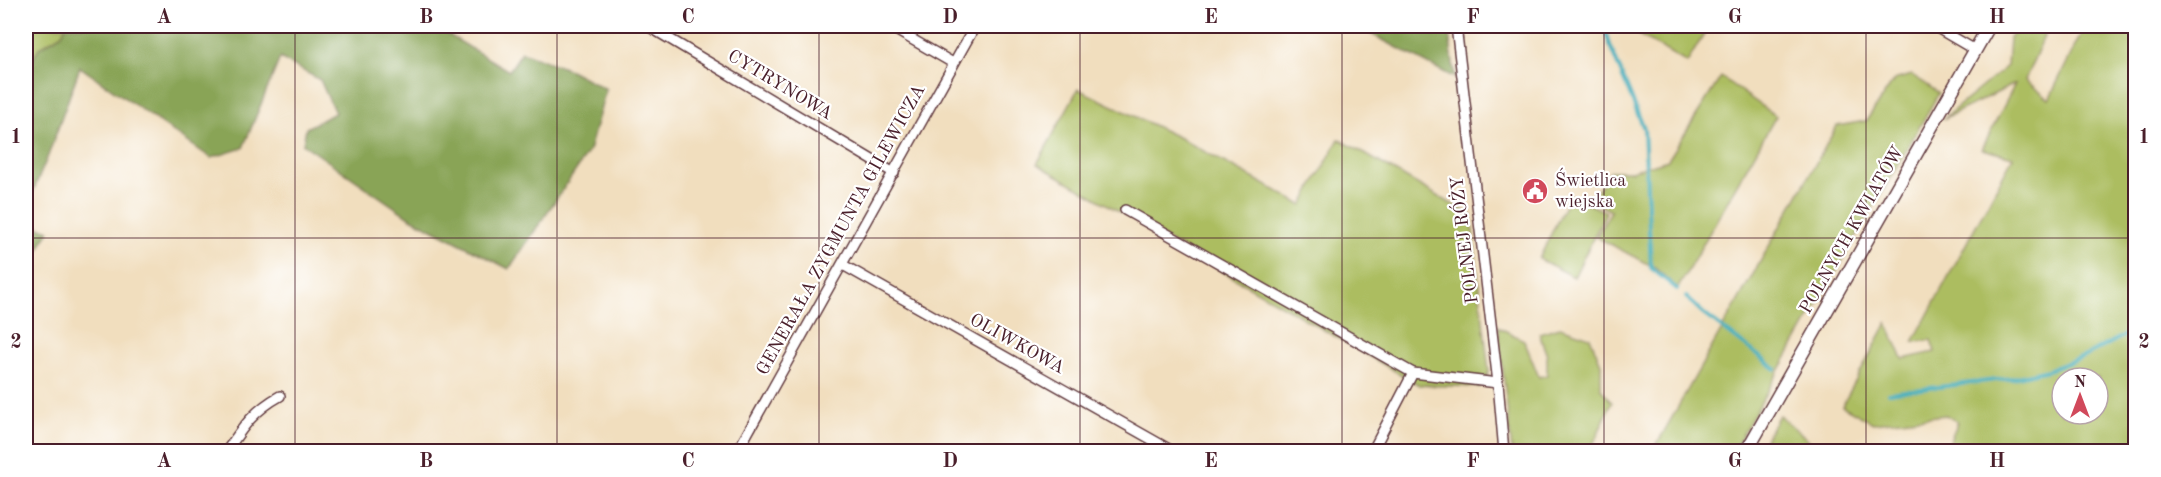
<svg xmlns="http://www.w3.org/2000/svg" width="2161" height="477" font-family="'Old Standard TT',serif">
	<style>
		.green { fill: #acbd61; stroke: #7b6e46; stroke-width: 1.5; fill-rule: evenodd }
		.forest { fill: #89a457; stroke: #6a6241; stroke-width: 1.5 }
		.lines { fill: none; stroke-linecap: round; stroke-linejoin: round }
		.stream { stroke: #3cabb9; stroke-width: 4 }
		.minor-casing { stroke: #633c41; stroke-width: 12 }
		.tertiary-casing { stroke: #633c41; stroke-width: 15 }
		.minor { stroke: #fff; stroke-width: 9 }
		.tertiary { stroke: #fff; stroke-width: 12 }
		.grid { fill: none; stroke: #4a1f2b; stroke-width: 1.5; stroke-opacity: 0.55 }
		.labels { text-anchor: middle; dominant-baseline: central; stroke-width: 4.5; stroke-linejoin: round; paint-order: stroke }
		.street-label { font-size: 18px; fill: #4a1f2b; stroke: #fff }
		.poi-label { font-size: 18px; fill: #4a1f2b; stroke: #fff; text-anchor: start }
		.neatline { fill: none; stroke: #4a1f2b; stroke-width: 2 }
		.grid-label { font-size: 20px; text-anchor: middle; font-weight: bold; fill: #4a1f2b }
	</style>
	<rect width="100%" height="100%" fill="#fff"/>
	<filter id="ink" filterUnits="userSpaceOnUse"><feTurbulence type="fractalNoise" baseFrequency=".0167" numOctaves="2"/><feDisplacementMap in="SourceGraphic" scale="12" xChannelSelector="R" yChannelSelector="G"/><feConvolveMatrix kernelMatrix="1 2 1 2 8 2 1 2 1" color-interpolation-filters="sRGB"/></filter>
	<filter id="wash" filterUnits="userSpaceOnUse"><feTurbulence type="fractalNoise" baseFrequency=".008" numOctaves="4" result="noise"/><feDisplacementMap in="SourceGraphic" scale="24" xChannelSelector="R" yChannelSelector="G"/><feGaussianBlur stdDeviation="1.35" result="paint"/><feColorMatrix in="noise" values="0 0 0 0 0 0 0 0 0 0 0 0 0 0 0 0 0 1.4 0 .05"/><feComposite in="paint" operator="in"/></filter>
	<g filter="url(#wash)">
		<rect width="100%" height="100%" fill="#f1debe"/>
		<g class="green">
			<path d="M26,26H66L62,34L39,48L26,72Z"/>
			<path d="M1624,26H1709L1687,63Z"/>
			<path d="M2021,26H2030L2045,34L2025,80L2049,99L2081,34L2072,26H2135V451H1945L1958,422L1946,415L1873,423L1842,406L1887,323L1903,359L1935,352L1931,340L1913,342L2013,157L1982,149L2015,84L1943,119L2007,66L2009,38ZM2062,378H2098V414H2062Z"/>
			<path d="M1912,75L1939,93L1733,451H1653L1837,126L1866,121L1894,80Z"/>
			<path d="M1721,77L1776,116L1678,288L1654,267L1596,237L1611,211L1591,201L1610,171H1631L1668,160Z"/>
			<path d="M1078,89L1180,138L1302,205L1339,139L1471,215L1489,372L1480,387L1419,385L1037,164Z"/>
			<path d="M1570,195L1606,212L1574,277L1539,259Z"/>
			<path d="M1498,327L1524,340L1539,377L1547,375V356L1539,333L1560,327L1590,337L1601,364V389L1612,402L1591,449L1595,451H1512Z"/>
			<path d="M1779,415L1814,445L1818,451H1759Z"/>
		</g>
		<g class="forest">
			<path d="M66,26H434L509,71L522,52L570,70L606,89L589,151L509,269L409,217L303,144L306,128L335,113L320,80L280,58L243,148L211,158L80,67L48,156L26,208V73L39,48L62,34Z"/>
			<path d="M1356,26H1448L1455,78Z"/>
			<path d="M26,221L49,231L26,272Z"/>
		</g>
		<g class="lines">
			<g class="stream">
				<path d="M1604,26L1611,48L1644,129L1651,268L1677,289"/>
				<path d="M1686,297L1704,314L1776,369"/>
				<path d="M1888,393L2013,378L2048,370L2086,356L2136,329"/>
			</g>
		</g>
	</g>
	<g filter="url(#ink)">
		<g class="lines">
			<g class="minor-casing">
				<g id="minor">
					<path d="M648,26L894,173"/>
					<path d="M889,26L953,63"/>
					<path d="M1456,26L1498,383L1504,452"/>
					<path d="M1934,26L1975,50"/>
					<path d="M1125,210L1413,373L1498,383"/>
					<path d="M843,265L1174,452"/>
					<path d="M226,452C243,427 253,411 280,396"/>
					<path d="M737,452L975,26"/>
					<path d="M1372,452L1413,373"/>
				</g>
			</g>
			<g class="tertiary-casing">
				<path id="tertiary" d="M1746,452L1989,26"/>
			</g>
			<use href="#minor" class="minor"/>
			<use href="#tertiary" class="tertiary"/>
		</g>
	</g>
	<path class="grid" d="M295,26V452M557,26V452M819,26V452M1080,26V452M1342,26V452M1604,26V452M1866,26V452M26,238H2136"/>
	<defs>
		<g id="civic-disc" transform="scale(1.35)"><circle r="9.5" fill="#d1495b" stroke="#fff"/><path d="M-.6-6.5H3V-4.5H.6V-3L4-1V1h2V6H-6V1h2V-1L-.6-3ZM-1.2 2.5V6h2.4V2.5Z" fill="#fff"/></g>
	</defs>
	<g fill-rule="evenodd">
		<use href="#civic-disc" x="1535" y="191"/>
	</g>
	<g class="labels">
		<g class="street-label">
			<text transform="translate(780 85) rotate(31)">CYTRYNOWA</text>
			<text transform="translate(841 230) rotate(-61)">GENERAŁA ZYGMUNTA GILEWICZA</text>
			<text transform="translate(1852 230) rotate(-60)">POLNYCH KWIATÓW</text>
			<text transform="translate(1465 240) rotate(-97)">POLNEJ RÓŻY</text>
			<text transform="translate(1017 344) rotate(29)">OLIWKOWA</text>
		</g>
		<g class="poi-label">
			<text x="1555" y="181">Świetlica<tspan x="1555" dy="21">wiejska</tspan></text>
		</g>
	</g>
	<rect width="2161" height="477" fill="none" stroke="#fff" stroke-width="66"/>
	<g transform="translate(2080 396)"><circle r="28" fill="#ffffff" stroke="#b7a5aa" stroke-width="1.5"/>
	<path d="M0-4.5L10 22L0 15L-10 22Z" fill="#d1495b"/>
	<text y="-9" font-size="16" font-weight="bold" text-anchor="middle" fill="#4a1f2b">N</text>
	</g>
	<rect x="33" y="33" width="2095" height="411" class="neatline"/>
	<g class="grid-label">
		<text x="164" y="23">A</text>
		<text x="426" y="23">B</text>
		<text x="688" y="23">C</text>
		<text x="950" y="23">D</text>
		<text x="1211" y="23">E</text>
		<text x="1473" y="23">F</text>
		<text x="1735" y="23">G</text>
		<text x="1997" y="23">H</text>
		<text x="16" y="143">1</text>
		<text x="2144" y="143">1</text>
		<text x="16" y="348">2</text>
		<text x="2144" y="348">2</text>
		<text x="164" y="467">A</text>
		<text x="426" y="467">B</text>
		<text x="688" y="467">C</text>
		<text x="950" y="467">D</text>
		<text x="1211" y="467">E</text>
		<text x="1473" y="467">F</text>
		<text x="1735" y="467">G</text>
		<text x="1997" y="467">H</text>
	</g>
</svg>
